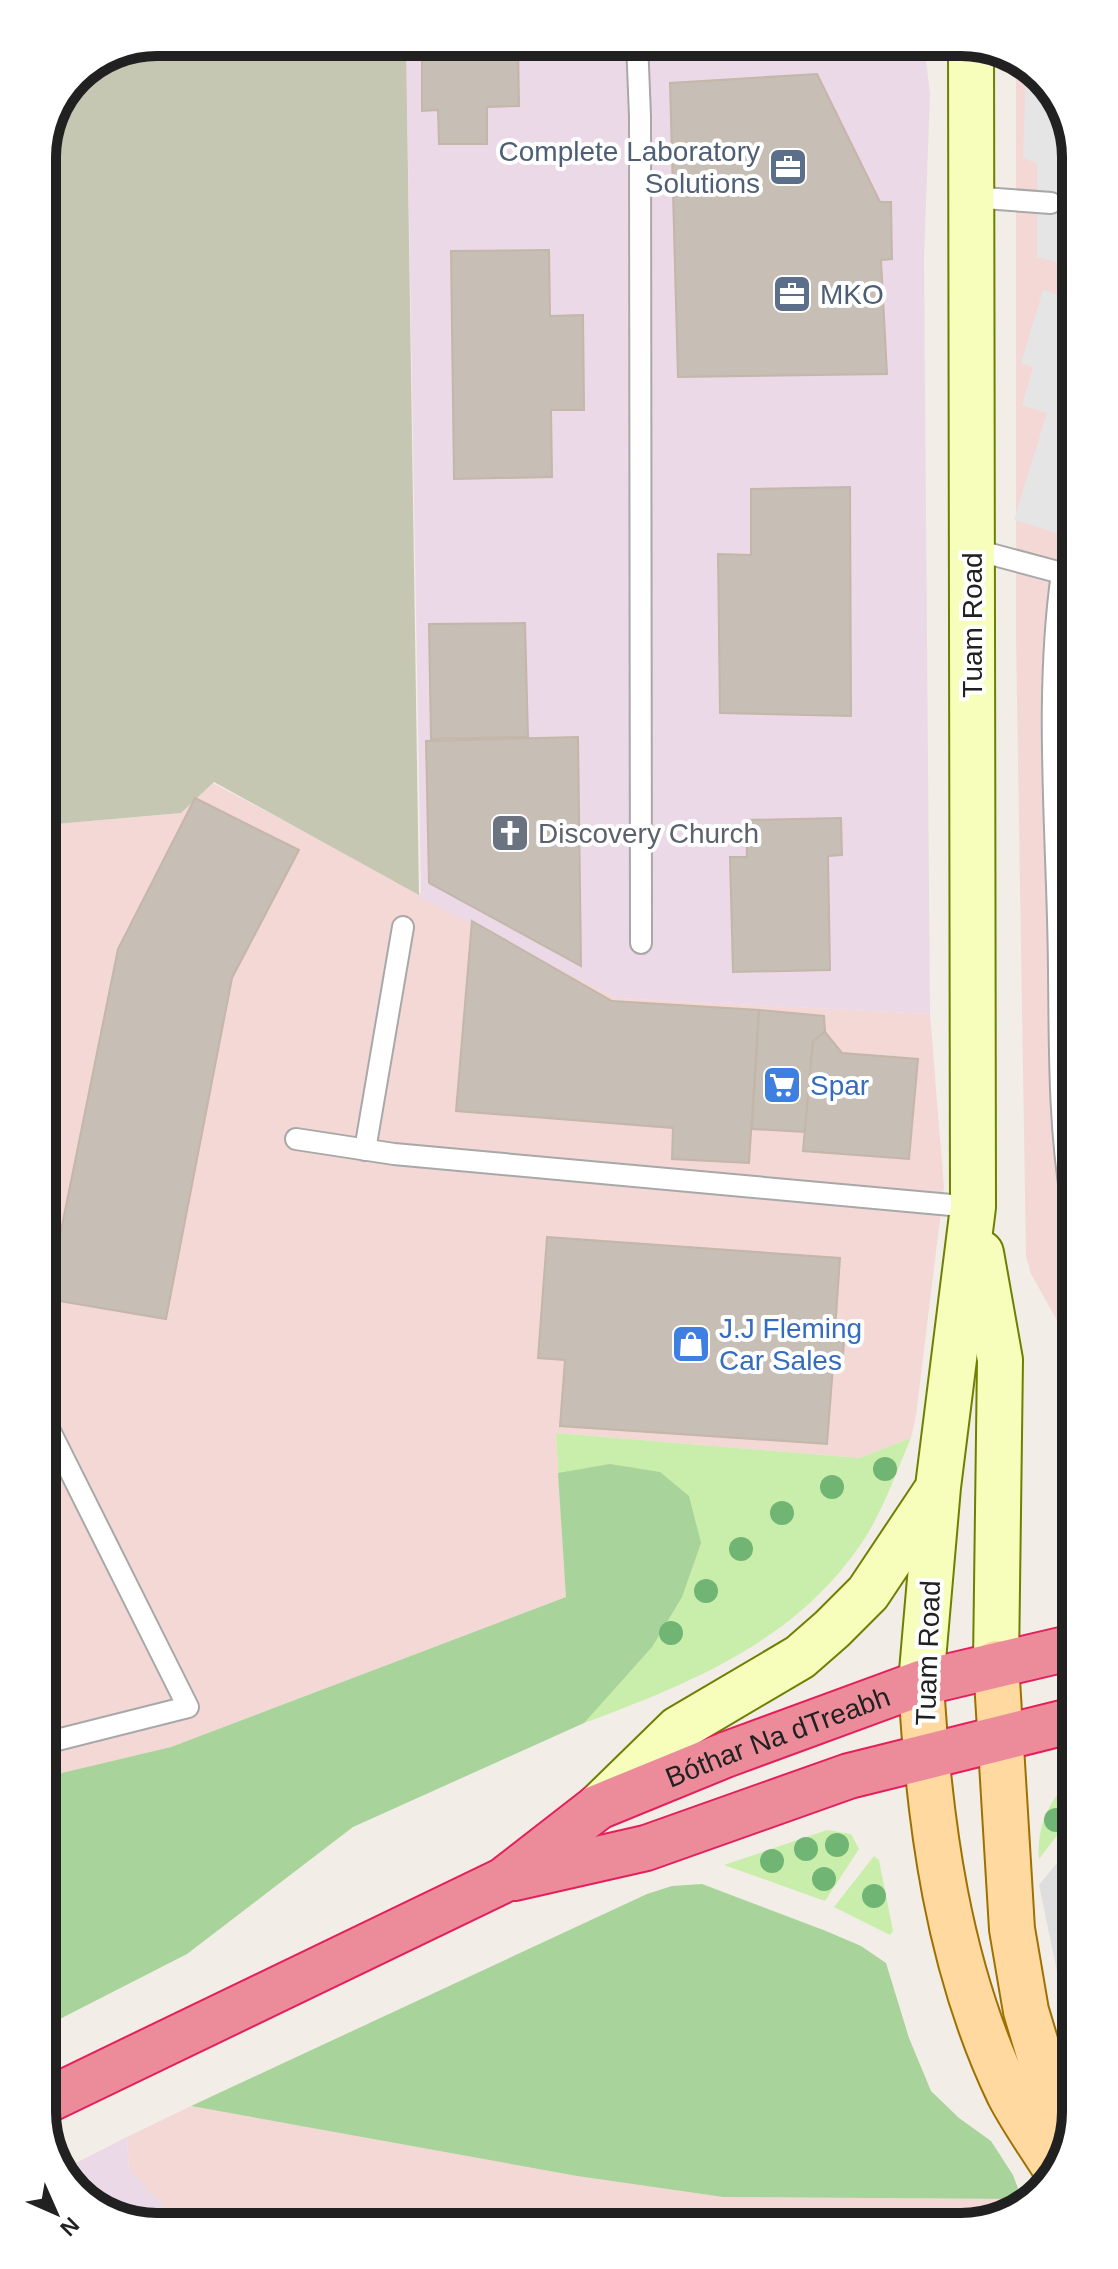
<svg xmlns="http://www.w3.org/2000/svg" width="1118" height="2269" font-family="Arial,sans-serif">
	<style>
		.residential { fill: #dfdede }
		.commercial { fill: #f3d8d6 }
		.industrial { fill: #ebd9e7 }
		.construction { fill: #c6c7b2 }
		.grass { fill: #c9edab }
		.forest { fill: #a8d39a }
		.parking { fill: #e5e5e5 }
		.building { fill: #c7beb6; stroke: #c4b6a8; stroke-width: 2 }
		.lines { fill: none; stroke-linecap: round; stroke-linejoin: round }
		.lane-casing { stroke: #a8a8a8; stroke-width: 24 }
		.secondary-casing { stroke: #6d8000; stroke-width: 48 }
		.primary-casing { stroke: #9e7000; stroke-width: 48 }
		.highway-casing { stroke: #e4205b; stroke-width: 48 }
		.lane { stroke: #fff; stroke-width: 20 }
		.secondary { stroke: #f7fdba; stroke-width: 44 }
		.primary { stroke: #ffd99f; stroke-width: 44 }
		.highway { stroke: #ec8c9a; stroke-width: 44 }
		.tree { fill: #70b574 }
		.labels { text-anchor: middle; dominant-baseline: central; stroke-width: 8; stroke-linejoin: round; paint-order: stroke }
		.service-label { font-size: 28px; fill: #4e5e75; stroke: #fff; text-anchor: end }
		.street-label { font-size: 28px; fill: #212121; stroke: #fff }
		.worship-label { font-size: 28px; fill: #5b616d; stroke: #fff; text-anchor: start }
		.shop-label { font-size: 28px; fill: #366cbe; stroke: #fff; text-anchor: start }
		.rim { fill: none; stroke: #212121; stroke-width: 10 }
	</style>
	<rect width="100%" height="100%" fill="#f2eee7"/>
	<path class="residential" d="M1075,1841L1076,2063L1039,1885Z"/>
	<g class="commercial">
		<path d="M1016,60L1031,65L1067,113L1073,1489L1059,1467L1063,1331L1031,1274L1026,1256L1016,637Z"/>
		<path d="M213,783L616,998L930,1014L944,1187L916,1415L911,1438L859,1458L556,1433L566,1597L171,1747L49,1776L45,825L181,813Z"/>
		<path d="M191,2106L577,2176L723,2197L1022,2199L1024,2203L1005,2218L183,2226L129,2170L127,2137Z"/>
	</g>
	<g class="industrial">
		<path d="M406,42H914L926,60L930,94L924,259L930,1014L616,998L421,898Z"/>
		<path d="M127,2137L129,2170L183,2226L149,2227L87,2204L62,2170Z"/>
	</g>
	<path class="construction" d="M157,42H406L419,895L214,782L181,813L45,825L42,150L76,75Z"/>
	<g class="grass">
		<path d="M556,1433L859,1458L911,1438C897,1470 886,1503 868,1533C803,1638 694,1682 584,1723L566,1597Z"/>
		<path d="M1059,1467L1073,1489L1074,1551L1058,1535Z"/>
		<path d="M1075,1777V1812L1039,1859C1036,1827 1050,1796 1075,1777Z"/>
		<path d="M827,1830L851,1834L859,1849L825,1901L724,1865Z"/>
		<path d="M874,1856L879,1860L893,1931L890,1935L834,1907Z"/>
	</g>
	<g class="forest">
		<path d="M610,1464L660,1472L689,1496L701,1543L682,1597L652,1647L584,1723L353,1827L187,1954L50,2024L49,1776L171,1747L566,1597L558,1473Z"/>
		<path d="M702,1884L826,1931L861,1946L886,1963L909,2038L931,2091L959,2118L991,2141L1013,2175L1022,2199L723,2197L577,2176L191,2106L647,1894L672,1886Z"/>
	</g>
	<g class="parking">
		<path d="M1026,64L1067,113L1068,265L1037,257V164L1023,157Z"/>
		<path d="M1043,290L1068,298L1069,537L1014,520L1047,413L1022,405L1033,367L1021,363Z"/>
	</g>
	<g class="building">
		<path d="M422,42H518L519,106L487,107V144H439L438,110L422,111Z"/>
		<path d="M678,42H777L770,54L687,58Z"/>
		<path d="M817,74L880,202H891L892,259L881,260L887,374L678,377L670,83Z"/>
		<path d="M549,250L550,316L583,315L584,410H551L552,477L454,479L451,251Z"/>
		<path d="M850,487L851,716L720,713L718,554L751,555V489Z"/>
		<path d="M525,623L528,737L431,739L429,624Z"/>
		<path d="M578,737L581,966L429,883L426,741Z"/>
		<path d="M195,798L299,850L232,978L166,1319L47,1299V1275H52L118,949Z"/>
		<path d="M841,818L842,855L828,856L830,970L733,972L730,857H747L746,820Z"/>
		<path d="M472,921L612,1001L759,1010L749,1163L672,1159L673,1128L456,1111Z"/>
		<path d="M759,1010L824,1016L825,1032L813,1041L805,1132L752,1129Z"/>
		<path d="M825,1032L842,1053L918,1059L909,1159L803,1151L813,1041Z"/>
		<path d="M547,1237L840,1258L835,1330L845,1331L842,1366H833L827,1444L560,1426L565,1360L538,1358Z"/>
	</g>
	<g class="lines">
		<g class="lane-casing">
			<g id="lane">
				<path d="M637,42L640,116L641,943"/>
				<path d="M970,197L1051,203"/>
				<path d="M972,549L1069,575"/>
				<path d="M1062,573C1046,687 1055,804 1058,919C1061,1013 1056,1110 1072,1203"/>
				<path d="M296,1139L394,1154L973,1207"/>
				<path d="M365,1150L403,927"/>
				<path d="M48,1427L188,1707L49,1742"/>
			</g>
		</g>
		<g class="secondary-casing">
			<g id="secondary">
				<path d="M981,1253L1000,1360L996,1663"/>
				<path d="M921,1683L938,1487L973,1207L971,43"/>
				<path d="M598,1807L678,1729L800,1657L832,1629L868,1593L934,1494"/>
			</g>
		</g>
		<g class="primary-casing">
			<g id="primary">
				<path d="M996,1663L1012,1929L1026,2011L1047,2081L1062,2159"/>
				<path d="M921,1683C929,1822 948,1967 1009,2094C1023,2121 1042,2147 1058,2173"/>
			</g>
		</g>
		<g class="highway-casing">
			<g id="highway">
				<path d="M514,1878L646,1848L849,1776L1074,1720"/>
				<path id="s1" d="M50,2099L504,1880L598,1807L725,1755L921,1683L1074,1647"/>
			</g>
		</g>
		<use href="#lane" class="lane"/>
		<use href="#secondary" class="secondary"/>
		<use href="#primary" class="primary"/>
		<use href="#highway" class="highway"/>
	</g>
	<g class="tree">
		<circle cx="885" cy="1469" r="12"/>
		<circle cx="832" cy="1487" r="12"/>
		<circle cx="782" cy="1513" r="12"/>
		<circle cx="741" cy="1549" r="12"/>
		<circle cx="706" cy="1591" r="12"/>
		<circle cx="671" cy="1633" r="12"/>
		<circle cx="1056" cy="1820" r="12"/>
		<circle cx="837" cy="1845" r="12"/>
		<circle cx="806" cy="1849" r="12"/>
		<circle cx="772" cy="1861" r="12"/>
		<circle cx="824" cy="1879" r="12"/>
		<circle cx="874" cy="1896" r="12"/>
	</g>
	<defs>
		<g id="office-square" transform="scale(2)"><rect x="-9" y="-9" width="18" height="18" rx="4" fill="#5c6f8a" stroke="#fff"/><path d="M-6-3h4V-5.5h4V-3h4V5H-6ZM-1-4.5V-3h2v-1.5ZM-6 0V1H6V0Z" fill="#fff"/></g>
		<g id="church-square" transform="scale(2)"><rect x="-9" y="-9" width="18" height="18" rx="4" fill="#6b7280" stroke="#fff"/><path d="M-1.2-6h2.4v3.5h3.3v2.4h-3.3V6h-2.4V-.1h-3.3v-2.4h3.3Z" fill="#fff"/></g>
		<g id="supermarket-square" transform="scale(2)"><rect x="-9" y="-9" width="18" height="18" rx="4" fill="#3f7fe0" stroke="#fff"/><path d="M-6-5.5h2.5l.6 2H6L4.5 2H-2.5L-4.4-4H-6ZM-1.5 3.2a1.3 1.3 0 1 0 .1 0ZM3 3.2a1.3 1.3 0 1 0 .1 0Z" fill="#fff"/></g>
		<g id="shop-square" transform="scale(2)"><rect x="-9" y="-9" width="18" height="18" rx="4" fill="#3f7fe0" stroke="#fff"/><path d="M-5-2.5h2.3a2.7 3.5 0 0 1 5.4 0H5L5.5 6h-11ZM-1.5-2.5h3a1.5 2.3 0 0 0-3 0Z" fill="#fff"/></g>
	</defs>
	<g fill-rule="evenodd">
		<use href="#office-square" x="788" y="167"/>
		<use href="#office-square" x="792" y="294"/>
		<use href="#church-square" x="510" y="833"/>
		<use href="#supermarket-square" x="782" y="1085"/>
		<use href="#shop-square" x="691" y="1344"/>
	</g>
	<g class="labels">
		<g class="service-label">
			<text x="760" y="151">Complete Laboratory<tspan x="760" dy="32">Solutions</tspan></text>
			<text x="820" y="294" text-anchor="start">MKO</text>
		</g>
		<g class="street-label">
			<text transform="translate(972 625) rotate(-90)">Tuam Road</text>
			<text transform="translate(928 1653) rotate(-88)">Tuam Road</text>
			<text stroke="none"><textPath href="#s1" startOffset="816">Bóthar Na dTreabh</textPath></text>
		</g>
		<g class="worship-label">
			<text x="538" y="833">Discovery Church</text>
		</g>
		<g class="shop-label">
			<text x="810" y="1085">Spar</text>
			<text x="719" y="1328">J.J Fleming<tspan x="719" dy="32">Car Sales</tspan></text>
		</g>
	</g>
	<path d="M0 0H1118V2269H0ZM157 56H961A101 101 0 0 1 1062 157V2112A101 101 0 0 1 961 2213H157A101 101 0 0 1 56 2112V157A101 101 0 0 1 157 56Z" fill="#fff" fill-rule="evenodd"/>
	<path class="rim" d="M157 56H961A101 101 0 0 1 1062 157V2112A101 101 0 0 1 961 2213H157A101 101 0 0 1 56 2112V157A101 101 0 0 1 157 56Z"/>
	<g transform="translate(56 2213) rotate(135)" stroke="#ffffff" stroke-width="6" paint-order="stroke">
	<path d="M0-6L14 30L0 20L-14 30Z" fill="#212121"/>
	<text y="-12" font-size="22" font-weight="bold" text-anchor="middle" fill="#212121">N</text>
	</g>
</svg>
